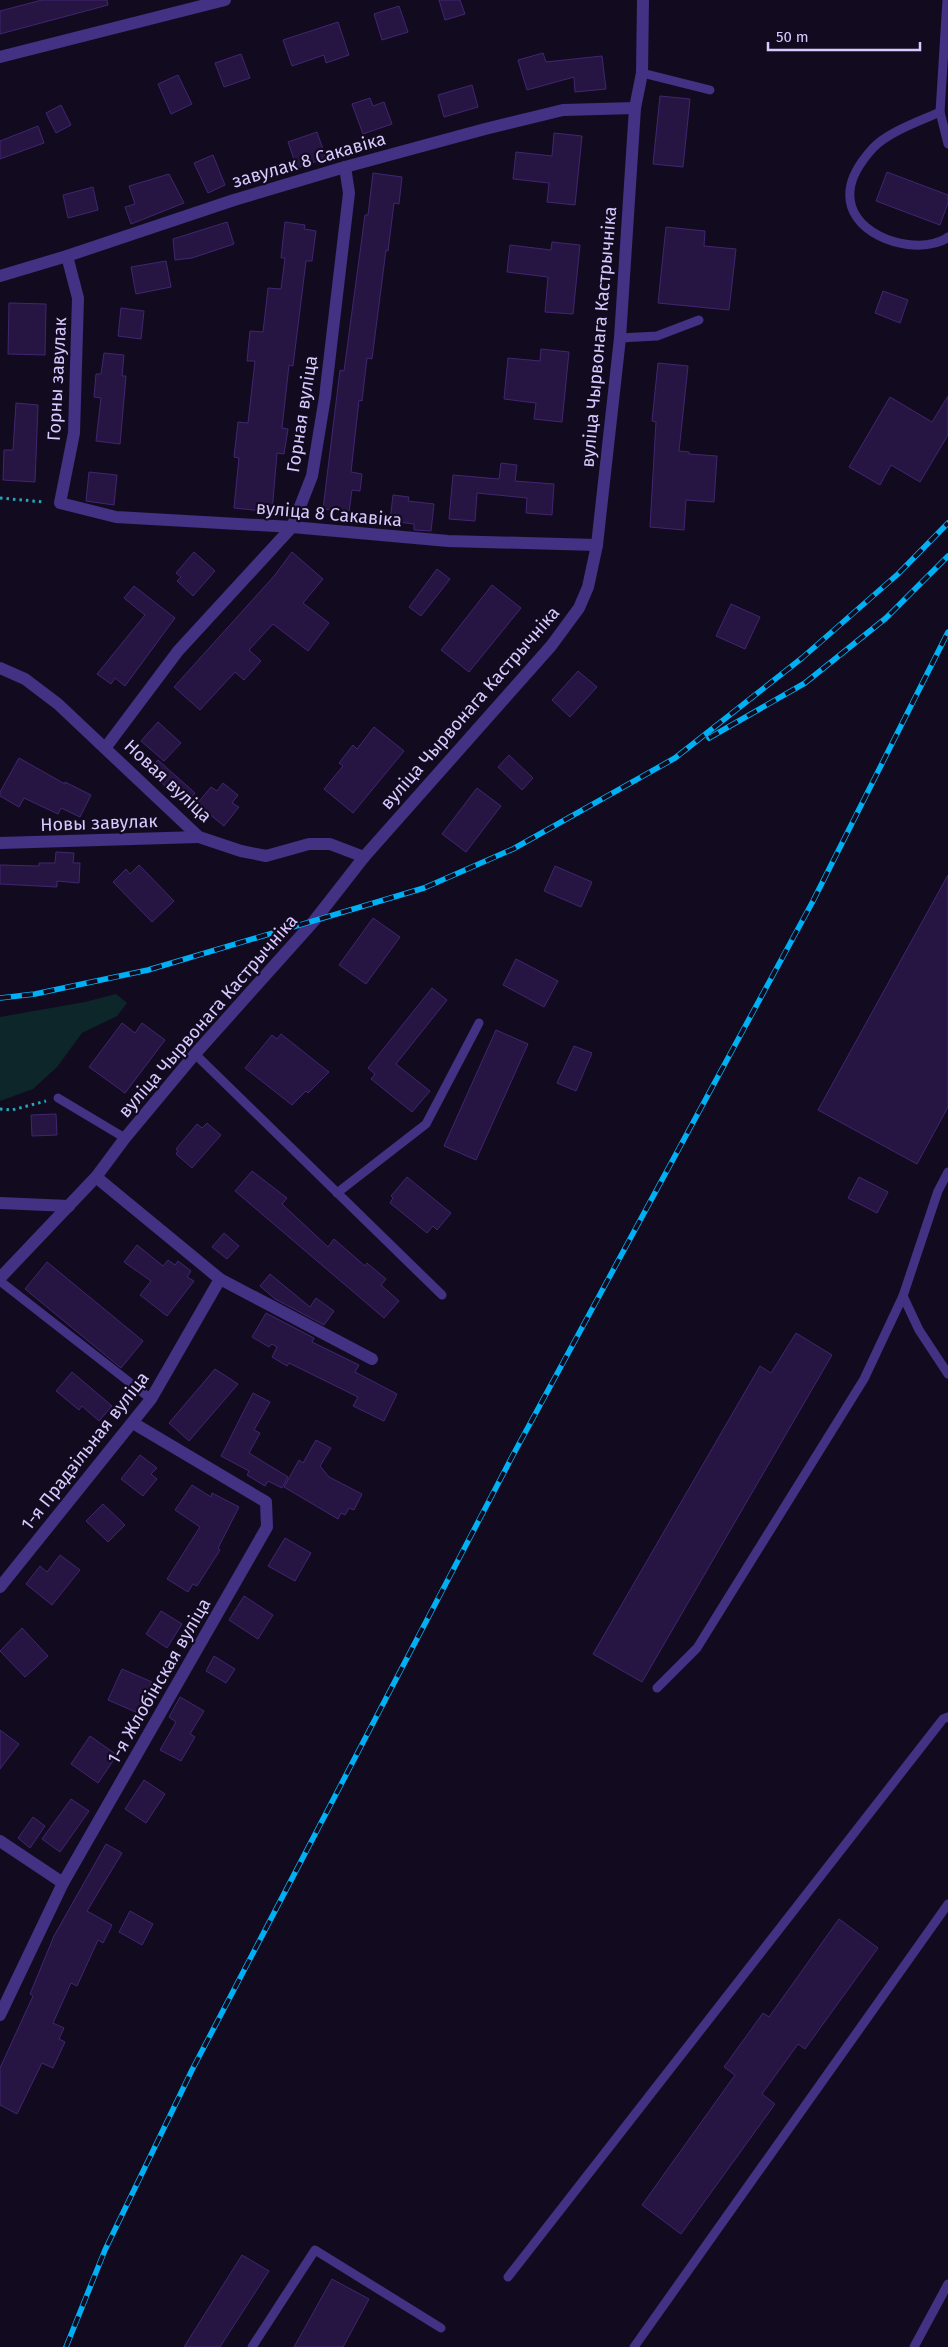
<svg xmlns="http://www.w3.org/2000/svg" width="948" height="2347" font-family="'Fira Sans',sans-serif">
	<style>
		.green { fill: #0d262a }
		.building { fill: #261542; stroke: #412570 }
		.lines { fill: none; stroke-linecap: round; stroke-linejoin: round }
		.path { stroke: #23a7b9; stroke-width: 3; stroke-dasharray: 2.5 4; stroke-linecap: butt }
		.lane { stroke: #433183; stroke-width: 9 }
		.street { stroke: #433183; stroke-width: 12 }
		.rail-casing { stroke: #00b0f4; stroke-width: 5.5 }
		.rail { stroke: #120b20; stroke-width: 4; stroke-dasharray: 11; stroke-linecap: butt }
		.labels { text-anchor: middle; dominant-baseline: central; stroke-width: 4.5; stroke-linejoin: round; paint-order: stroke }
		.street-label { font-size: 18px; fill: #d9c9ff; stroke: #120b20 }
	</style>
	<rect width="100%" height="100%" fill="#120b20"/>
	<path class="green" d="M116,994L127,1003L117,1016L82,1033L57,1067L33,1089L0,1101V1017L85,1002Z"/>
	<g class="building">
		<path d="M42,0H107L108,5L0,34V11Z"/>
		<path d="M439,0H460L465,14L445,20Z"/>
		<path d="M399,6L408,32L382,40L374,14Z"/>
		<path d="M338,22L349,55L326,63L324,55L292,66L283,40Z"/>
		<path d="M543,53L546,62L602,56L606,89L575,92L574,77L527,90L518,60Z"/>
		<path d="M241,54L250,78L224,87L215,63Z"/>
		<path d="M178,75L192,104L171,114L158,84Z"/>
		<path d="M472,85L478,107L444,117L438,95Z"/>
		<path d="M660,96L690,99L683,167L653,164Z"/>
		<path d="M370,98L373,106L384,102L392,124L363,134L352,104Z"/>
		<path d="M61,105L71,125L56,133L46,113Z"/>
		<path d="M38,126L44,143L0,159V141Z"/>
		<path d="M317,132L326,158L297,168L288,142Z"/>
		<path d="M554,133L582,136L575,205L547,202L549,183L513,179L516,152L552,156Z"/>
		<path d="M213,155L225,185L208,193L194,163Z"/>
		<path d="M887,172L948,195V203L940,225L876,201Z"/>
		<path d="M373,173L402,177L399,204L394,203L388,251L386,250L372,359L367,358L362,401L359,400L351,472L362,474L360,491L352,490L349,512L323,509L340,370L344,371L365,215H368Z"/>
		<path d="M169,174L184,203L131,224L125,207L135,204L129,186Z"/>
		<path d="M93,187L98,210L68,218L63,195Z"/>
		<path d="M227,222L234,244L192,258L175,260L173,239Z"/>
		<path d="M285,222L305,225L304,229L316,231L312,261H306L293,366L289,365L282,428L288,429L284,454L277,453L272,512L234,508L239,458L234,457L238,422L248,423L255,361H247L250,331L263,332L268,288L281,289L285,258H281Z"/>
		<path d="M666,227L705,231L704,246L736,249L729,310L658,303Z"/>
		<path d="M552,242L580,245L573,314L545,312L548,277L507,272L510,245L551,250Z"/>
		<path d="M166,261L171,287L136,294L131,267Z"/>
		<path d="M883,291L908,300L900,323L875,313Z"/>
		<path d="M9,303L46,304L45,355L8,354Z"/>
		<path d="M121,308L144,311L141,339L118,336Z"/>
		<path d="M541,349L569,352L562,422L534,419L536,403L504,399L508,358L540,361Z"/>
		<path d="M104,353L124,355L122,376H126L120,444L96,441L101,398L94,397L96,374H101Z"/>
		<path d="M658,363L688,366L679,451L689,452V454L717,456L714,502L686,500L684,530L650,527L656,422L652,421Z"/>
		<path d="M948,396V435L920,482L891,465L880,485L849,467L890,397L932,422Z"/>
		<path d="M16,403L38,405L35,482L3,480L4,450H13Z"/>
		<path d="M501,463L517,465L515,481L554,484L552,515L526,513L527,498L477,493L475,521L449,519L453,475L499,479Z"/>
		<path d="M89,472L117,475L114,505L86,501Z"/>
		<path d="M393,495L409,497L408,501L434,504L431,531L414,530V524L390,521Z"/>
		<path d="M194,552L215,571L193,596L177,581L181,577L176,573Z"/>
		<path d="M292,552L323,579L303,603L329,623L308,651L273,624L249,650L261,661L244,680L235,672L200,710L174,687L275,575Z"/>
		<path d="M437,569L450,579L421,616L409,607Z"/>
		<path d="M492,585L521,608L469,672L441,650Z"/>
		<path d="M134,586L175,618L125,686L115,678L111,684L97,674L145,615L124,598Z"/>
		<path d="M731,604L760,617L745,649L716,636Z"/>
		<path d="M578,671L597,687L570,717L552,700Z"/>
		<path d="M158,722L181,743L164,761L141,741Z"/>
		<path d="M374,727L404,751L353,813L324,789L343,766L339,763L353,745L357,749Z"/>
		<path d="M509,755L533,778L522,790L498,767Z"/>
		<path d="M19,758L65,784V782L91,795L80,817L61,808L58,814L24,798L19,807L0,796V792Z"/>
		<path d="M158,760L195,793L185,805L148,770Z"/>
		<path d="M223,783L238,795L232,803L239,807L224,826L197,804L211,787L217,791Z"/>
		<path d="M477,788L501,806L466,852L442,834Z"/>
		<path d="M56,852L74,853L73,863H80L79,883L57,881V887L0,884V865L39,866V863H55Z"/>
		<path d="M139,865L174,901L152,922L113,882L126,869L130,874Z"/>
		<path d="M555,866L592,882L581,907L544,891Z"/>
		<path d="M948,875V1107L917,1164L818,1110Z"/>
		<path d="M373,918L400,937L366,984L339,965Z"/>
		<path d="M516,959L558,981L544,1007L503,985Z"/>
		<path d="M432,988L447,1000L396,1064L430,1091L412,1112L371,1079L375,1074L368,1068Z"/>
		<path d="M122,1023L135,1033L142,1023L165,1040L125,1093L89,1067Z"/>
		<path d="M496,1030L528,1044L476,1160L444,1146Z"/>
		<path d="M281,1034L329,1072L308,1093L306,1091L292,1105L245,1068L272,1035L277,1039Z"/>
		<path d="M574,1046L592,1053L576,1091L557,1083Z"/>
		<path d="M56,1114L57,1135L32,1136L31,1115Z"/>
		<path d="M207,1123L221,1135L192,1168L176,1154L178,1151L176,1149L197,1124L202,1128Z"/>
		<path d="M252,1171L287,1198L282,1204L328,1247L334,1239L365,1266L367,1263L386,1279L381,1285L399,1301L384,1318L235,1191Z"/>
		<path d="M407,1177L451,1213L437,1230L433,1226L427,1233L390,1203L393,1198L391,1196Z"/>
		<path d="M859,1177L888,1192L877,1213L848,1198Z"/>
		<path d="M224,1233L239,1246L227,1259L212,1247Z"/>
		<path d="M137,1245L163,1266L168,1260L175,1265L178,1261L191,1271L187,1277L194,1281L167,1316L140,1295L151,1281L124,1262Z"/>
		<path d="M47,1262L143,1341L121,1368L25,1289Z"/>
		<path d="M270,1274L310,1307L316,1298L334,1311L324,1325L275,1299L260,1286Z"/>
		<path d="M266,1313L314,1338L312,1342L359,1365L355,1372L397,1394L384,1421L353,1406L358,1397L289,1363L287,1366L272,1357L277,1347L272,1344L269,1347L252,1337Z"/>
		<path d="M796,1333L832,1355L642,1682L593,1654L760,1366L771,1373Z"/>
		<path d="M215,1369L238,1384L189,1441L169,1423Z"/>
		<path d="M72,1372L112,1406L99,1421L82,1406L79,1410L56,1391Z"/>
		<path d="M253,1393L270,1402L254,1430L260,1433L249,1453L288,1477L282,1488L268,1481L265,1486L247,1475L249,1471L221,1456Z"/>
		<path d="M316,1440L331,1448L320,1466L329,1477L362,1494L354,1510L349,1508L345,1515L341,1513L338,1519L284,1487L299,1460L303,1463Z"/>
		<path d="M140,1455L157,1468L151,1474L157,1479L143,1496L121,1479Z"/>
		<path d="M192,1485L211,1497L212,1493L239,1507L218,1548L220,1550L197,1586L193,1584L188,1592L167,1579L200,1527L175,1510Z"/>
		<path d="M103,1504L125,1525L108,1542L86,1521Z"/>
		<path d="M285,1538L311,1553L295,1581L268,1566Z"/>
		<path d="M60,1555L80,1570L52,1605L26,1584L40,1566L47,1572Z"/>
		<path d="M244,1596L273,1615L258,1639L229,1620Z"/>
		<path d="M161,1611L182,1624L167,1648L146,1634Z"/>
		<path d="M22,1628L48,1656L25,1677L0,1651Z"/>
		<path d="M214,1656L235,1669L226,1683L206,1671Z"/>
		<path d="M122,1669L152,1682L138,1713L108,1700Z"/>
		<path d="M180,1697L204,1711L190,1734L195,1737L181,1761L160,1750L176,1722L169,1717Z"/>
		<path d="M0,1730L19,1744L0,1769Z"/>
		<path d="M90,1736L117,1755L98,1783L71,1764Z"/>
		<path d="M144,1780L165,1794L146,1823L125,1809Z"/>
		<path d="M71,1799L89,1811L60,1852L42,1839Z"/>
		<path d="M33,1817L45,1826L30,1848L18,1838Z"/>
		<path d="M106,1844L122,1853L87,1911L112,1925L103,1943L98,1940L77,1986L71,1983L53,2023L64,2028L59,2039L65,2042L53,2068L42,2063L17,2114L0,2105V2068L33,1996L30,1994L54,1936Z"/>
		<path d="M130,1911L153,1924L142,1945L119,1932Z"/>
		<path d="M839,1919L878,1948L805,2049L798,2044L762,2094L775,2104L681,2234L642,2205L735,2075L724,2067L763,2013L769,2017Z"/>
		<path d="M242,2255L269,2271L220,2347H184Z"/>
		<path d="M332,2279L369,2299L343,2347H294Z"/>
	</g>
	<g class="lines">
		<g class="path">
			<path d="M0,498L44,502"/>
			<path d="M0,1109L12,1110L46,1101"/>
		</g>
		<g class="lane">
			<path d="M947,0L940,112L948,144"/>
			<path d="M642,73L710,90"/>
			<path d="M940,112C920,121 888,132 873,148C863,159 851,176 850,191C846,232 903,252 935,243C940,241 944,241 948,237"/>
			<path d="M620,338L657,336L699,320"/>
			<path d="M195,1054L442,1295"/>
			<path d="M58,1098L125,1138"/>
			<path d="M948,1172L938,1191L903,1296L919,1330L948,1374"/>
			<path d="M337,1193L426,1124L479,1023"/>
			<path d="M0,1281L151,1399"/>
			<path d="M657,1688L697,1648L864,1379L903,1296"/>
			<path d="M508,2277L943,1719L948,1717"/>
			<path d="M252,2347L315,2250L441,2328"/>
			<path d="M634,2347L948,1904"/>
			<path d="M914,2347L948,2284"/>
		</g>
		<g class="street">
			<path d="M0,57L225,0"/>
			<path d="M67,256L78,298L74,433L60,503L116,517L292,527L448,541L597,545"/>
			<path d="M0,276L67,256L234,200L345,167L485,129L563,110L635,108"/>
			<path d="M0,668L25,679L58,704L199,837L241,851L266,856L309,844H330L364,857"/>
			<path d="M106,747L178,651L292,527L312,476L325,397L349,193L345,167"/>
			<path d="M0,843L199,837"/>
			<path d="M96,1177L220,1279L372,1359"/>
			<path d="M0,1203L69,1206"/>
			<path d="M0,1278L96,1177L125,1138L195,1054L314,921L364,857L551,646L579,608L588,587L597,545L620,338L635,108L642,73L643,0"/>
			<path d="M0,1587L151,1399L220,1279"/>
			<path d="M0,1841L63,1883"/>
			<path d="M0,2015L63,1883L267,1527L266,1502L133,1423"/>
		</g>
		<g class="rail-casing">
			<g id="rail">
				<path d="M709,738L805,683L886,618L948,556"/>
				<path d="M0,998L35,994L148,970L424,888L513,849L675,758L802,658L898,574L948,523"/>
				<path d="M66,2347L105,2250L192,2070L513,1455L813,901L948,632"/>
			</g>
		</g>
		<use href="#rail" class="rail"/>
	</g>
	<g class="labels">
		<g class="street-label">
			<text transform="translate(309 160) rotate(-16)">завулак 8 Сакавіка</text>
			<text transform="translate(599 337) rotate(-85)">вуліца Чырвонага Кастрычніка</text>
			<text transform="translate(57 379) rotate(-87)">Горны завулак</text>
			<text transform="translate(302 414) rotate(-81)">Горная вуліца</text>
			<text transform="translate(329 514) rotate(5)">вуліца 8 Сакавіка</text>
			<text transform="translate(470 708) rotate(-49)">вуліца Чырвонага Кастрычніка</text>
			<text transform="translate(168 781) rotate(43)">Новая вуліца</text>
			<text transform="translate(99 823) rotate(-2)">Новы завулак</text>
			<text transform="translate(208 1016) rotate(-49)">вуліца Чырвонага Кастрычніка</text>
			<text transform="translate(85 1451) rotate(-52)">1-я Прадзільная вуліца</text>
			<text transform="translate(159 1681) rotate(-60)">1-я Жлобінская вуліца</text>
		</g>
	</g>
	<path d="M768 42v8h152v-8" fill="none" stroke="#d9c9ff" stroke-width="2.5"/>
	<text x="776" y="42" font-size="15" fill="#d9c9ff" stroke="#120b20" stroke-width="4" paint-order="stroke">50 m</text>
</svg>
